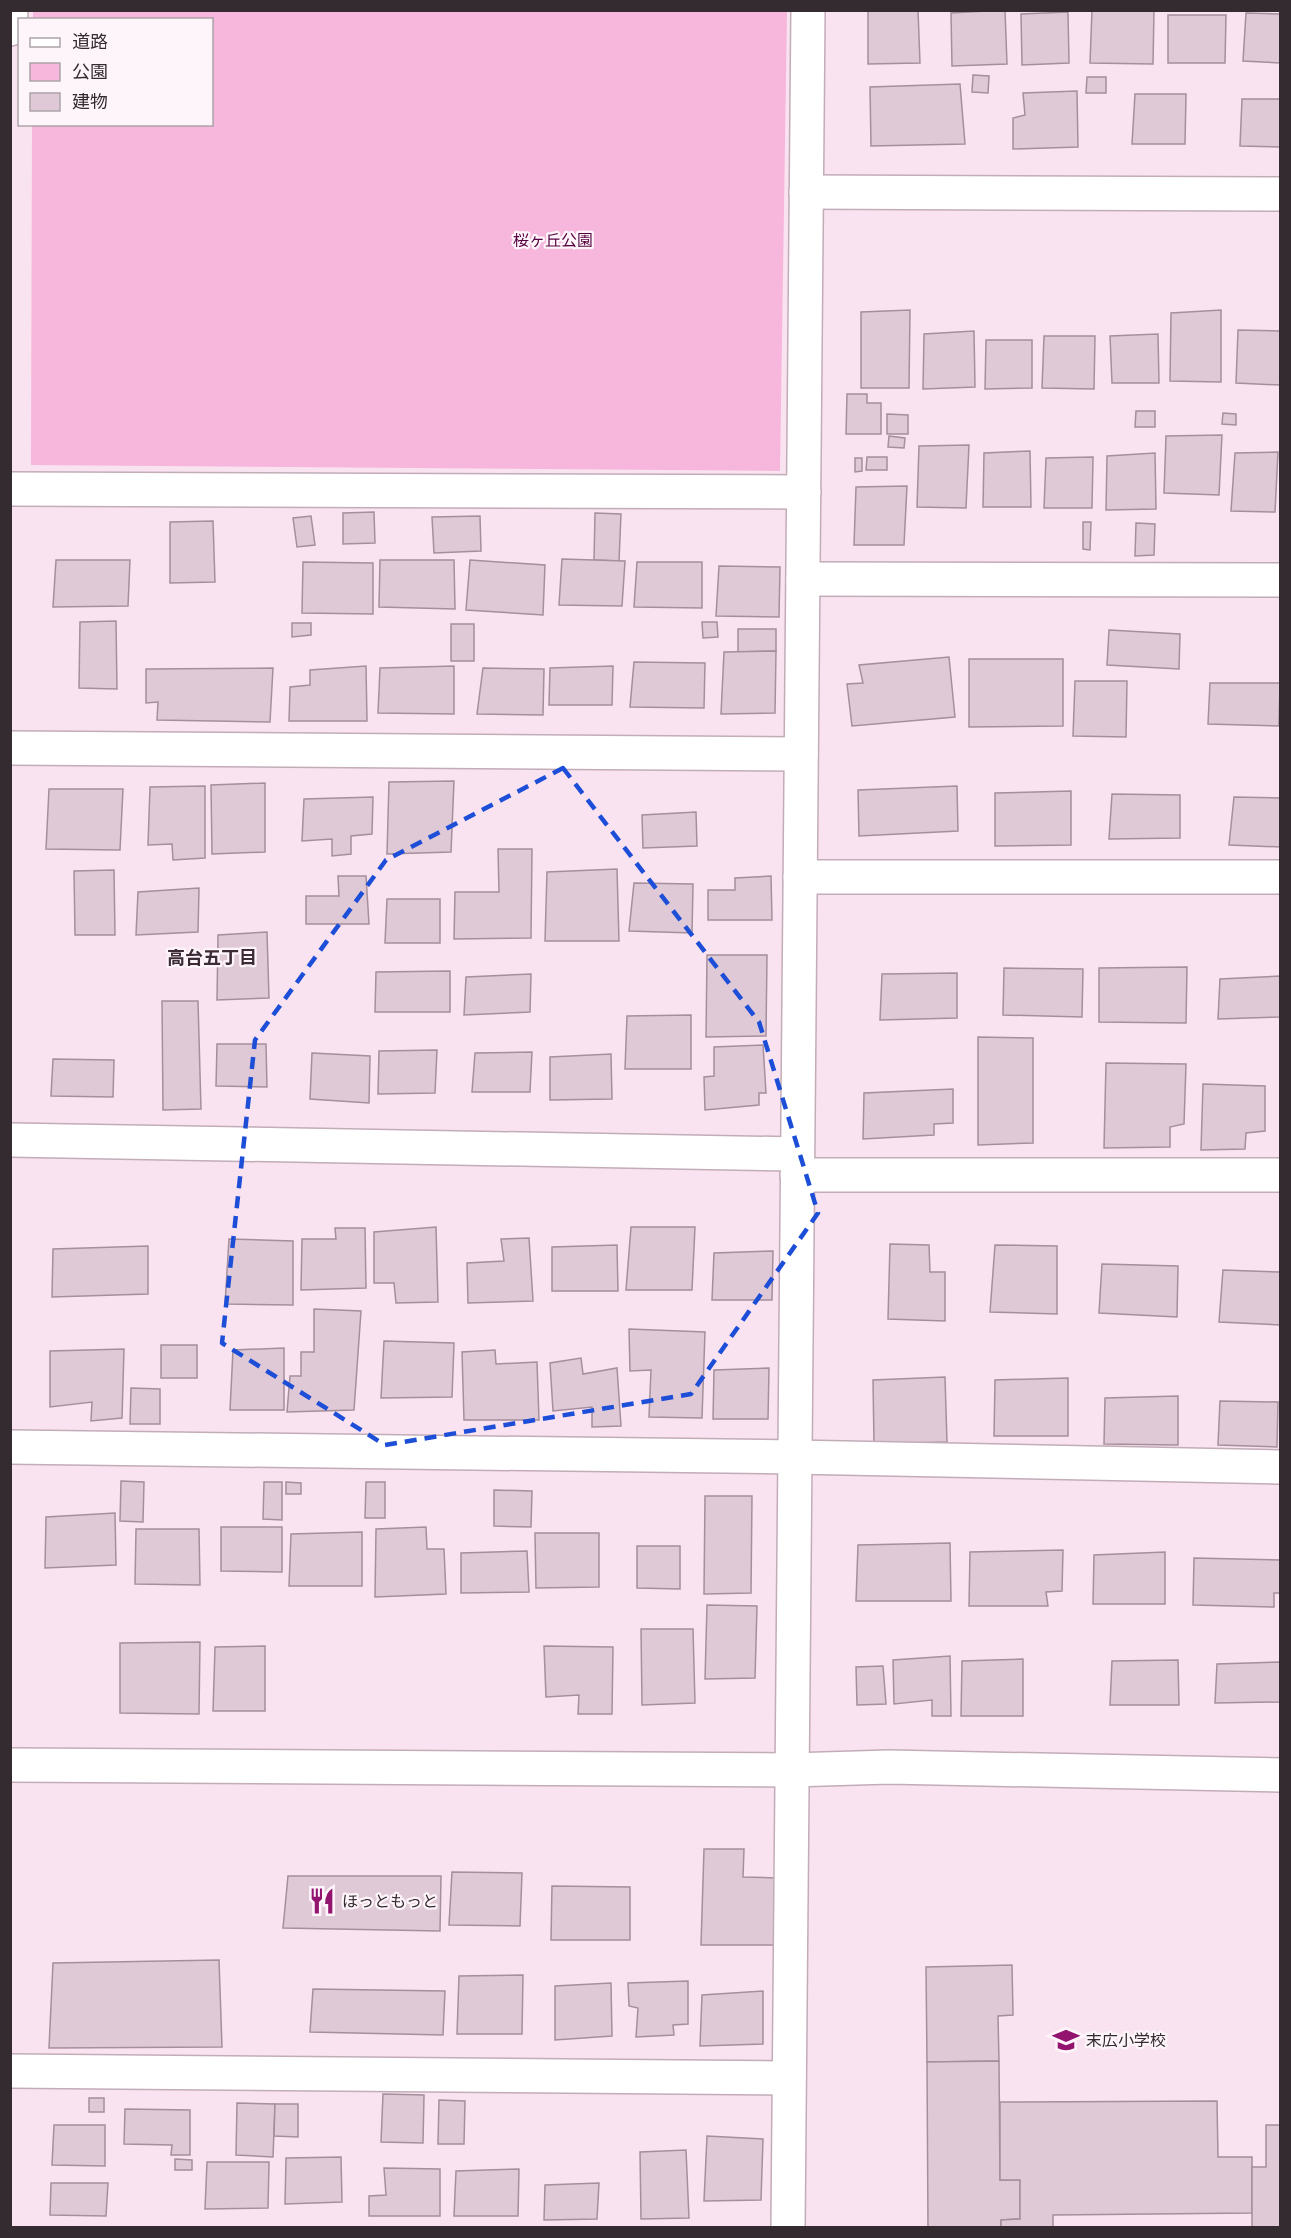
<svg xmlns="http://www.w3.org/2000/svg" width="1291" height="2238" font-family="Helvetica,'Noto Sans JP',sans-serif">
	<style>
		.green { fill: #f7b6dc }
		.building { fill: #e0c9d6; stroke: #a48f9b; stroke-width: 1.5 }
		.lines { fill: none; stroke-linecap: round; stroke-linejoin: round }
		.minor-casing { stroke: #c2acb8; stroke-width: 36 }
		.tertiary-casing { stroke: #c2acb8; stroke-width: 36 }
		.minor { stroke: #fff; stroke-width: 33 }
		.tertiary { stroke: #fff; stroke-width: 33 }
		.marked { fill: none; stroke: #1d4ed8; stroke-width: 4.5; stroke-dasharray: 12 8; stroke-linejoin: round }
		.labels { text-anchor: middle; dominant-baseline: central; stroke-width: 4.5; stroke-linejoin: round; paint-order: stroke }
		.park-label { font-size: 16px; fill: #560140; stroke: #fef5fa }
		.poi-label { font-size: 16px; fill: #342b30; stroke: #fef5fa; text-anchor: start }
		.neighbourhood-label { font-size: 18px; font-weight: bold; fill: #3c2b35; stroke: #fef5fa }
	</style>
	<rect width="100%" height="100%" fill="#fae3f0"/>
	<path class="green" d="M33,11H787L780,471L31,465L32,125L212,124V20L33,19Z"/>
	<g class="building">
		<path d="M868,10H918L920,63L868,64Z"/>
		<path d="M1005,10L1007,64L952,66L951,13Z"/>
		<path d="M1092,10H1154L1153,64L1090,63Z"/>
		<path d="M1068,12L1069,63L1022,65L1021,14Z"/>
		<path d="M1246,13L1280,14V63L1243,61Z"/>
		<path d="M1168,15H1226L1225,63H1168Z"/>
		<path d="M973,75L989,76L988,93L972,92Z"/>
		<path d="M1087,77H1106V93H1086Z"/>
		<path d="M960,84L965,144L871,146L870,87Z"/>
		<path d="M1077,91L1078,147L1013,149V118L1025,115L1023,93Z"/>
		<path d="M1135,94H1186L1185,144H1132Z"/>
		<path d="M1242,99H1280V147L1240,146Z"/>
		<path d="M910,310L909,388H861V312Z"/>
		<path d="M1221,310V382L1170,381L1171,313Z"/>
		<path d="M1238,330L1280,331V385L1236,383Z"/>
		<path d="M974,331L975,387L923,389L924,334Z"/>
		<path d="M1158,334L1159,383H1112L1110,336Z"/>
		<path d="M1044,336H1095L1094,389L1042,388Z"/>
		<path d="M986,340H1032V388L985,389Z"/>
		<path d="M847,394H867V403H881V434H846Z"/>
		<path d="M1136,411H1155V427H1135Z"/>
		<path d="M1223,413L1236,414V425L1222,424Z"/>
		<path d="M887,414L908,415V434H887Z"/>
		<path d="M1222,435L1219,495L1164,493L1166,436Z"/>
		<path d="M889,436L905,438L904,448L888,447Z"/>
		<path d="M969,445L966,508L917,507L919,446Z"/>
		<path d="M1030,451L1031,507H983L984,453Z"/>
		<path d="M1278,452L1275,512L1231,511L1235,453Z"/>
		<path d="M1155,453L1156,509L1106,510L1107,456Z"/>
		<path d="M867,457H887V470H866Z"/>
		<path d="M1093,457L1092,508H1044L1046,458Z"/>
		<path d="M855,458H862V471L855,472Z"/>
		<path d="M907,486L904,545H854L856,487Z"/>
		<path d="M374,512L375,543L343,544V513Z"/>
		<path d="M595,513L621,514L619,561L594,560Z"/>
		<path d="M311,516L315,545L297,547L293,518Z"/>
		<path d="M480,516L481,551L434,553L432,517Z"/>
		<path d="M213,521L215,582L170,583V522Z"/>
		<path d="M1083,522H1091L1090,550L1083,549Z"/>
		<path d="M1136,523L1155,524L1154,555L1135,556Z"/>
		<path d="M562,559L625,561L622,606L559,605Z"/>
		<path d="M56,560H130L128,606L53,607Z"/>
		<path d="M380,560H454L455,609L379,607Z"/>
		<path d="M470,560L545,565L543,615L466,610Z"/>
		<path d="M303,562L373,563V614L302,613Z"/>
		<path d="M637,562H702V608L634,607Z"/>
		<path d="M719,566L780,567L779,617L716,616Z"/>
		<path d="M116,621L117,689L79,688L80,622Z"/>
		<path d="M702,622H717L718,637L703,638Z"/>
		<path d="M292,623H311V635L292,637Z"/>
		<rect x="451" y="624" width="23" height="37"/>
		<path d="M738,629H776V651L738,652Z"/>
		<path d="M1109,630L1180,634L1179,669L1107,665Z"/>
		<path d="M776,651L775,713L721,714L724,652Z"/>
		<path d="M949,657L955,717L852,726L847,684L863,683L859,665Z"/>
		<path d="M969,659H1063V726L969,727Z"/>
		<path d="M634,662L705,663L704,708L630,707Z"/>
		<path d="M366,666L367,721H289L290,687L310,685V670Z"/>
		<path d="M454,666V714L378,713L380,668Z"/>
		<path d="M613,666L612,705H549L550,668Z"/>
		<path d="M273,668L270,722L157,720L158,702L146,703V669Z"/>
		<path d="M483,668L544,669L543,715L477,714Z"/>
		<path d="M1075,681H1127L1126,737L1073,736Z"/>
		<path d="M1210,683H1280L1279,726L1208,724Z"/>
		<path d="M454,781L451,852L387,854L389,782Z"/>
		<path d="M265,783V852L212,854L211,785Z"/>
		<path d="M205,786V858L173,860L172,844L148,845L150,787Z"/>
		<path d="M957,786L958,831L859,836L858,790Z"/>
		<path d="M49,789H123L120,850L46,849Z"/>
		<path d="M1071,791V845L995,846V793Z"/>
		<path d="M1112,794L1180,795V838L1109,839Z"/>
		<path d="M373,797L372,834L351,836V854L332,856V839L302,841L304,799Z"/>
		<path d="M1234,797L1280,798V847L1229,845Z"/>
		<path d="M696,812L697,846L643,848L642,815Z"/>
		<path d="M498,849H532L531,938L454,939L455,892H499Z"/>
		<path d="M617,869L619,941H545L547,872Z"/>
		<path d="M114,870L115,935H75L74,871Z"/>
		<path d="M338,876H366L369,924H306V896H339Z"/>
		<path d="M771,876L772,920H708V890H735V878Z"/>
		<path d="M634,883L693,884L692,933L629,931Z"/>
		<path d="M199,888L198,932L136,935L138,892Z"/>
		<path d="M387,899H440V943H385Z"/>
		<path d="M267,932L269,998L217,1000L218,935Z"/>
		<path d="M707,955H767L766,1036L706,1037Z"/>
		<path d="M1187,967L1186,1023L1099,1022V968Z"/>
		<path d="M1004,968L1083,969L1082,1017L1003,1015Z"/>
		<path d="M450,971V1012H375L376,972Z"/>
		<path d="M957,973V1018L880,1020L882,974Z"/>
		<path d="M531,974L530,1012L464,1015L466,977Z"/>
		<path d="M1280,976V1017L1218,1019L1220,979Z"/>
		<path d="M162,1001H198L201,1109L163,1110Z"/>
		<path d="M691,1015V1069H625L627,1016Z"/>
		<path d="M978,1037L1033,1038V1143L978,1145Z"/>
		<path d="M217,1044H266L267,1087L216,1086Z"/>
		<path d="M763,1045L766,1093H759V1105L705,1110L704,1077L714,1076V1047Z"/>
		<path d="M437,1050L435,1093L378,1094L379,1051Z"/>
		<path d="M532,1052L530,1092H472L475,1053Z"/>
		<path d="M312,1053L370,1056L369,1103L310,1099Z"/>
		<path d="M611,1054L612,1099L550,1100V1057Z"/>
		<path d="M53,1059L114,1060L113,1097L51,1096Z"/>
		<path d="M1106,1063L1186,1064L1184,1124L1170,1127V1147L1104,1148Z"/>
		<path d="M1203,1084L1265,1086V1131L1246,1133L1245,1149L1201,1150Z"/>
		<path d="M953,1089V1123L934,1124V1135L863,1139L864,1093Z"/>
		<path d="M436,1227L438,1302L396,1303L394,1283H374V1232Z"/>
		<path d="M631,1227H695L692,1290H626Z"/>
		<path d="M335,1228H365L366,1288L301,1290L302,1239H336Z"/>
		<path d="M529,1238L533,1301L468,1303L467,1263L504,1261L501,1239Z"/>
		<path d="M229,1239L293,1241V1305L225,1304Z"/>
		<path d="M890,1244L929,1245L930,1272H945V1321L888,1319Z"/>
		<path d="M617,1245L618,1291H552V1247Z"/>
		<path d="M995,1245L1057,1246V1314L990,1312Z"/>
		<path d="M148,1246V1294L52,1297L53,1249Z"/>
		<path d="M773,1251L772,1300H712L714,1253Z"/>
		<path d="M1102,1264L1178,1266L1177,1317L1099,1313Z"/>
		<path d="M1223,1270L1280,1272V1325L1219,1322Z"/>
		<path d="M314,1309L361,1311L354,1410L287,1412L290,1376H301V1352H314Z"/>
		<path d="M629,1329L705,1332L702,1418L649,1417L651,1370L630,1371Z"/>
		<path d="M384,1341L454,1343L452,1397L381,1398Z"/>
		<rect x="161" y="1345" width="36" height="33"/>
		<path d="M284,1348V1410H230L233,1350Z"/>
		<path d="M124,1349L122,1418L91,1421L92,1402L50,1407V1351Z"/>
		<path d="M495,1350L496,1364L537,1362L539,1420H464L462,1352Z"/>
		<path d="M581,1358L583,1374L617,1368L621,1426L592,1427V1407L553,1411L550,1363Z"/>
		<path d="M769,1368L768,1419H713L714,1370Z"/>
		<path d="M945,1377L947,1442L874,1444L873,1380Z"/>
		<path d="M1068,1378V1436H994L995,1380Z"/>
		<path d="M131,1388L160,1389V1424H130Z"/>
		<path d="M1178,1396V1445L1104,1444L1105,1398Z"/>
		<path d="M1220,1401L1278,1402L1277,1447L1218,1445Z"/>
		<path d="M121,1481L144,1482L143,1522L120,1521Z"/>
		<path d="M264,1482H282V1520L263,1519Z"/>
		<path d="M286,1482L301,1483V1494H286Z"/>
		<path d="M366,1482H385V1518H365Z"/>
		<path d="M494,1490L532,1491L531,1527L494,1526Z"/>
		<path d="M705,1496H752L751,1593L704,1594Z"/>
		<path d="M115,1513L116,1565L45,1568L46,1517Z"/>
		<path d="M221,1527H282V1572L221,1571Z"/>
		<path d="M426,1527L427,1549H444L446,1594L375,1597L376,1529Z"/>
		<path d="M136,1529H199L200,1585L135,1584Z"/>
		<path d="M362,1532V1586H289L291,1534Z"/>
		<path d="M535,1533H599V1587L536,1588Z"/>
		<path d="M950,1543L951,1601H856L858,1545Z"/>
		<path d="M637,1546H680V1589L637,1588Z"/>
		<path d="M1063,1550L1062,1591L1046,1592L1048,1606H969L970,1552Z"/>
		<path d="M527,1551L529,1592L461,1593V1553Z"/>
		<path d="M1165,1552V1604H1093L1094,1555Z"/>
		<path d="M1194,1558L1280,1560V1593H1274V1607L1193,1605Z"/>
		<path d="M707,1605L757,1606L755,1678L705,1679Z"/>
		<path d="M641,1629H693L695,1703L642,1705Z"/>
		<path d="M200,1642L199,1714L120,1713V1643Z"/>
		<path d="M265,1646V1711H213L215,1647Z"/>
		<path d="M544,1646L613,1647L612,1714H578L579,1695L546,1697Z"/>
		<path d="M950,1656L951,1716H932V1700L894,1704L893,1660Z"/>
		<path d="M1023,1659V1716H961L962,1661Z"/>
		<path d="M1178,1660L1179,1705H1110L1112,1661Z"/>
		<path d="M1280,1662V1702L1215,1703L1217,1664Z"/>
		<path d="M883,1666L886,1704L857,1705L856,1667Z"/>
		<path d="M704,1849H744L743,1877L777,1878L775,1945H701Z"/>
		<path d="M452,1872L522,1873L520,1926L449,1925Z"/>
		<path d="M288,1876H441L440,1931L283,1928Z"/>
		<path d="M552,1886L630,1887V1940H551Z"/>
		<path d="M219,1960L222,2047L49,2048L53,1963Z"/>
		<path d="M1012,1965L1013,2015L998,2016L999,2061L927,2062L926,1967Z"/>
		<path d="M523,1975L522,2034H457L459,1976Z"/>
		<path d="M688,1981V2024L673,2025L674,2035L636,2037L638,2008L629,2006L628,1983Z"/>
		<path d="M611,1983L612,2036L555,2040V1986Z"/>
		<path d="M313,1989L445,1991L443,2035L310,2032Z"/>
		<path d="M763,1991V2044L700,2046L702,1995Z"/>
		<path d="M999,2061L1000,2180H1020V2219L1001,2220V2228H928L927,2062Z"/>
		<path d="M383,2094L424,2095L423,2143L381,2142Z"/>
		<rect x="89" y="2098" width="15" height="14"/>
		<path d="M439,2100L465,2101L464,2144H438Z"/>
		<path d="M1217,2101L1218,2157H1252V2213L1053,2215V2228H1001V2220L1020,2219V2180H1000V2102Z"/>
		<path d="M237,2103L275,2104L273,2157L236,2155Z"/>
		<path d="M275,2104H298V2137L274,2136Z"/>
		<path d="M125,2109L190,2110V2155H171L172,2145L124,2144Z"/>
		<path d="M54,2125H105V2166L52,2165Z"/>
		<path d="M1266,2125H1280V2228H1252V2167H1266Z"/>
		<path d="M707,2136L763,2139L761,2200L704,2201Z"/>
		<path d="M686,2150L689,2218L641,2219L640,2152Z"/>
		<path d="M341,2157L342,2202L285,2204L286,2158Z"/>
		<path d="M175,2159L192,2160V2170H175Z"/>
		<path d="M207,2162H269L268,2208L205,2209Z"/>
		<path d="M384,2168L440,2169V2216H369V2196L386,2195Z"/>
		<path d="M519,2169L518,2216H454L456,2171Z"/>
		<path d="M51,2183H108L106,2216L50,2215Z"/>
		<path d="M599,2183L597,2219L544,2220L545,2185Z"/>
	</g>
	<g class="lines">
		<g class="minor-casing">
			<g id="minor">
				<path d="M10,29L11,10"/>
				<path d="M806,192L1280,194"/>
				<path d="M10,489L804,492"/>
				<path d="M803,579L1280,580"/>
				<path d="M10,748L801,754"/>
				<path d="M800,877H1280"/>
				<path d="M10,1140L797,1154"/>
				<path d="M797,1175H1280"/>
				<path d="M10,1447L794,1457L1280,1467"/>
				<path d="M10,2071L789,2078"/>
				<path d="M788,2228L808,10"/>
			</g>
		</g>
		<g class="tertiary-casing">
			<path id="tertiary" d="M10,1765L791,1770L889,1767L1280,1775"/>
		</g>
		<use href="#minor" class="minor"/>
		<use href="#tertiary" class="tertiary"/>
	</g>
	<path class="marked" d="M563,768L759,1022L818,1213L691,1394L385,1445L222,1343L255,1040L386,860Z"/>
	<defs>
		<g id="restaurant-bare" transform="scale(2.07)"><path d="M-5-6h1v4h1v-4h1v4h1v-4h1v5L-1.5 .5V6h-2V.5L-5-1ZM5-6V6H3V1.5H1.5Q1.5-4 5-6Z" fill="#92146f" stroke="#fef5fa" stroke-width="2.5" paint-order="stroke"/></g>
		<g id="school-bare" transform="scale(2.07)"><path d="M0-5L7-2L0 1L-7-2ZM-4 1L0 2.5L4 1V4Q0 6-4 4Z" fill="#92146f" stroke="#fef5fa" stroke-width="2.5" paint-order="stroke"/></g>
	</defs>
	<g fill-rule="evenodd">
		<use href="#restaurant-bare" x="322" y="1901"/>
		<use href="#school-bare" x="1066" y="2040"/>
	</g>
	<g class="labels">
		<g class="park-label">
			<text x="553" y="240">桜ヶ丘公園</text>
		</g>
		<g class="poi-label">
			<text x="342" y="1901">ほっともっと</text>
			<text x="1086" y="2040">末広小学校</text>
		</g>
		<g class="neighbourhood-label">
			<text x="212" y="958">高台五丁目</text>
		</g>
	</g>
	<rect width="1291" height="2238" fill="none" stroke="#342b30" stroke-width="24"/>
	<rect x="18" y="18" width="195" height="108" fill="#fef5fa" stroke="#ada4a9" stroke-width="1.5"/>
	<rect x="30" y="38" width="30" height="9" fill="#ffffff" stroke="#ada4a9" stroke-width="1.5"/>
	<text x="72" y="48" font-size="18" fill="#342b30">道路</text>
	<rect x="30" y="63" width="30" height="18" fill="#f7b6dc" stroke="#ada4a9" stroke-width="1.5"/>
	<text x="72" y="78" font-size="18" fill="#342b30">公園</text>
	<rect x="30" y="93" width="30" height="18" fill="#e0c9d6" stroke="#ada4a9" stroke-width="1.5"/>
	<text x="72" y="108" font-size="18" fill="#342b30">建物</text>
</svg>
